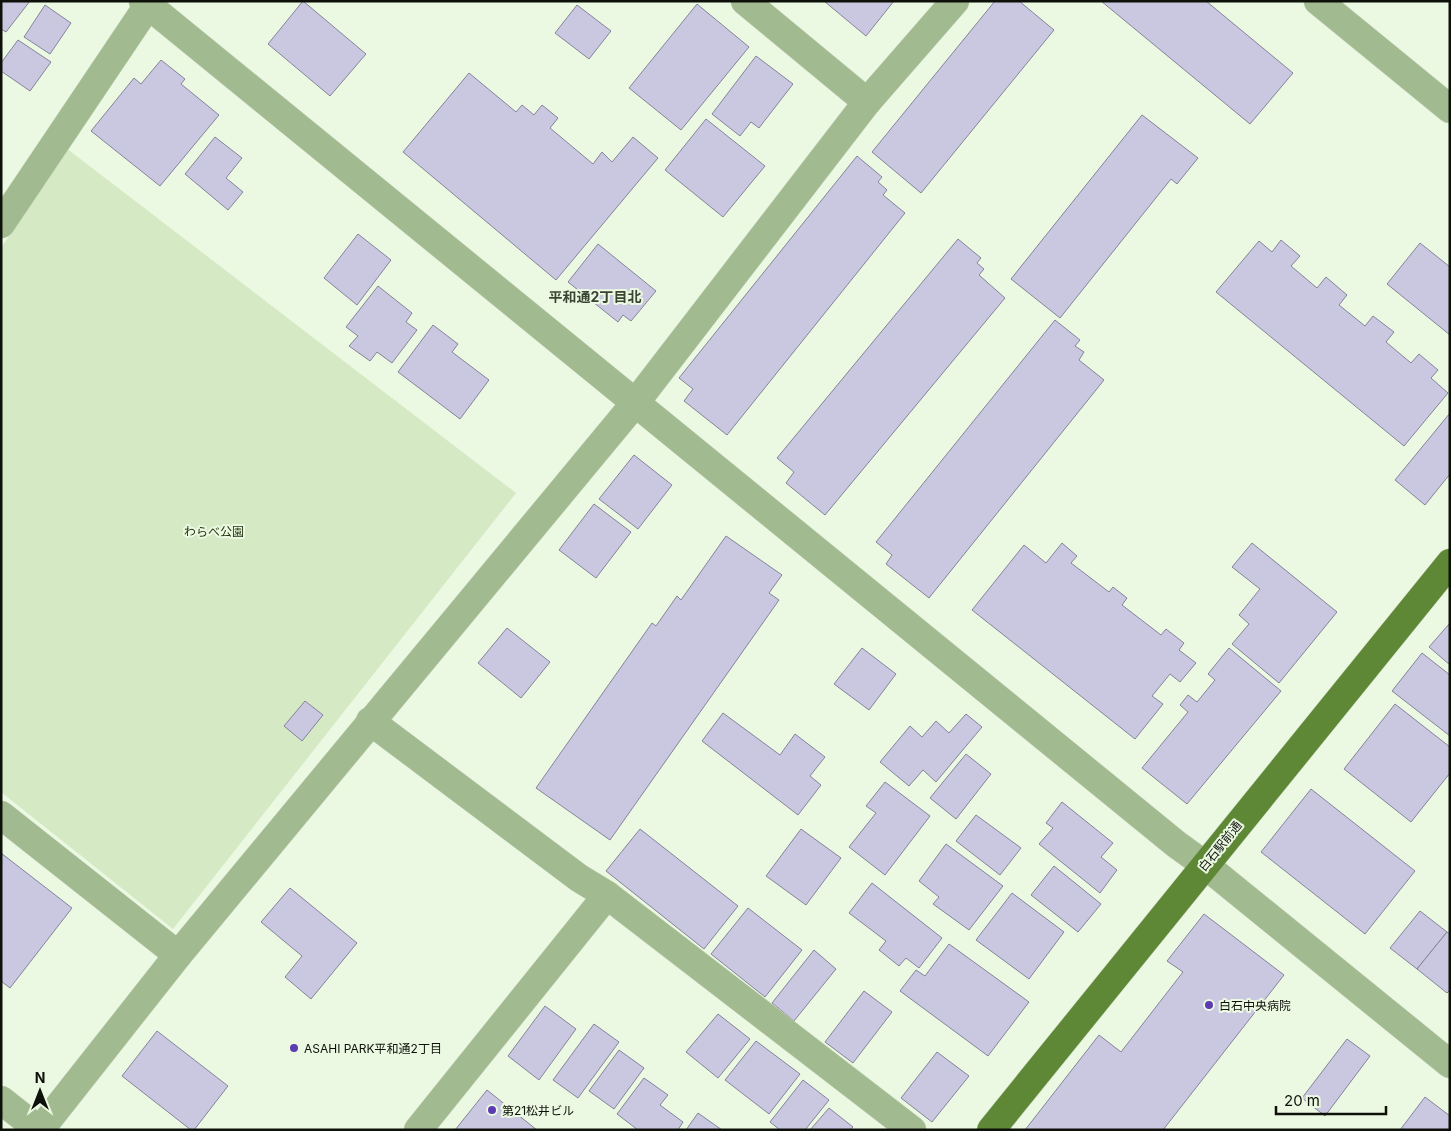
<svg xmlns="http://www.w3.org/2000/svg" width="1451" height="1131" font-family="Inter,'Noto Sans JP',sans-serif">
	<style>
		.green { fill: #d4e9c4 }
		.building { fill: #cac8e0; stroke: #85839a }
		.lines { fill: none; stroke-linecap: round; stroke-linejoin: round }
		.minor-casing { stroke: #c8d4bf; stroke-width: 29 }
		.major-casing { stroke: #c8d4bf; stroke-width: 29 }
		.minor { stroke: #a2ba8f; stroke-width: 28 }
		.major { stroke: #5e8835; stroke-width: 28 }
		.poi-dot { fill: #5c3bb3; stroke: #ecf9e2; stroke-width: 2 }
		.labels { text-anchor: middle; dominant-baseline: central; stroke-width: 4; stroke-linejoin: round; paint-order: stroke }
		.park-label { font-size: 12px; fill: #1d3108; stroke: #ecf9e2 }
		.street-label { font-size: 12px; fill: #0d110a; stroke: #ecf9e2 }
		.poi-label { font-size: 12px; fill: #0d110a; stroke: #ecf9e2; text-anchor: start }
		.neighbourhood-label { font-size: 14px; font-weight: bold; fill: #3a4432; stroke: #ecf9e2 }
	</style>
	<rect width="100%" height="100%" fill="#ecf9e2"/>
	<path class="green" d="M66,148L516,493L173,929L1,792V248Z"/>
	<g class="building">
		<path d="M1,1H30L6,32L1,29Z"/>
		<path d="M303,1L366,54L330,96L268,44Z"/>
		<path d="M824,1H894L866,36Z"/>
		<path d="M995,1H1019L1054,30L921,193L872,152Z"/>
		<path d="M1101,1H1206L1293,73L1250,124Z"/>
		<path d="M697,4L749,47L681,130L629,88Z"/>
		<path d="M45,5L71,23L50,54L24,37Z"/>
		<path d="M577,5L611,31L589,59L555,33Z"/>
		<path d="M18,40L51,62L30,91L1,71V63Z"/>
		<path d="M756,56L793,84L759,128L751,122L740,136L712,114Z"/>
		<path d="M161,60L185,79L181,84L219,115L160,186L91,131L134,78L141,84Z"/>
		<path d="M469,73L516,112L522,105L534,115L542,105L558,118L550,128L593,164L602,152L612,162L633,137L658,158L556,280L403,152Z"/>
		<path d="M1142,115L1198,158L1177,184L1171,179L1060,318L1011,279Z"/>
		<path d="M706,119L765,166L723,217L665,170Z"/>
		<path d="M215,137L242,158L226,178L243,192L228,210L185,174Z"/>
		<path d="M857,156L882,177L878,182L887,190L883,195L905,213L727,435L684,401L693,389L679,378Z"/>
		<path d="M358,234L391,260L357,305L324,278Z"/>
		<path d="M958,239L981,258L977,263L984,269L979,275L1005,298L825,515L786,483L794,472L777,458Z"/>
		<path d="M1281,240L1300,256L1291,266L1317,288L1326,277L1347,295L1339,305L1365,326L1373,316L1394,332L1386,342L1411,363L1419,354L1438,370L1431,378L1448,393L1404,446L1216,292L1259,241L1272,252Z"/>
		<path d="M1420,243L1450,267V335L1387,284Z"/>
		<path d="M598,244L656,291L631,321L623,315L618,322L568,282Z"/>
		<path d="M378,286L412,313L406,322L417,330L392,363L377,352L370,361L349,346L358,336L346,327Z"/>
		<path d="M1055,320L1080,340L1075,346L1084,352L1079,360L1104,380L929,598L886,564L892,555L876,542Z"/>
		<path d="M433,325L458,344L452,352L489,380L460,419L398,372Z"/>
		<path d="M1450,413V474L1425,505L1395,480Z"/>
		<path d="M634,455L672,485L638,529L599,499Z"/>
		<path d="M594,504L631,532L596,578L559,550Z"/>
		<path d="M726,536L782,575L769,593L779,600L610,840L536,788L652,623L656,626L677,596L681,600Z"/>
		<path d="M1062,543L1077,556L1071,563L1109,592L1113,587L1127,598L1122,605L1161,635L1166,629L1184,643L1179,650L1196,663L1180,682L1170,674L1152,696L1163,704L1135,739L972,610L1024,545L1046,563Z"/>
		<path d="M1252,543L1337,612L1279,683L1232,644L1249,624L1239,615L1260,589L1232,567Z"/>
		<path d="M1450,623V665L1429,647Z"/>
		<path d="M507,628L550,662L521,698L478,663Z"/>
		<path d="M862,648L896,674L869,710L834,684Z"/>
		<path d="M1229,648L1281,691L1187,804L1142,768L1188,712L1180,705L1188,695L1197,702L1215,680L1208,674Z"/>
		<path d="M1422,653L1450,675V736L1392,691Z"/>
		<path d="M305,701L323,715L302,741L284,726Z"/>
		<path d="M1395,704L1450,747V773L1411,822L1344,769Z"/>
		<path d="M723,713L780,755L795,734L825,757L810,776L821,785L798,815L702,741Z"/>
		<path d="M966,714L982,727L936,782L923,770L909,786L880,762L910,726L922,737L936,721L949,733Z"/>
		<path d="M966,754L991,774L956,819L930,798Z"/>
		<path d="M885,782L930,816L885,875L849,847L876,813L866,806Z"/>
		<path d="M1311,789L1415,871L1365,934L1261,852Z"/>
		<path d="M1062,802L1113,843L1101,857L1117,870L1100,893L1039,844L1053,828L1046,823Z"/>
		<path d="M976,815L1021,848L1000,875L956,841Z"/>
		<path d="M640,829L738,906L704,949L606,871Z"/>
		<path d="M801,829L841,858L806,905L766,876Z"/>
		<path d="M946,844L1003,886L969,930L933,904L939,897L919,881Z"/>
		<path d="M1,853L72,908L10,988L1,981Z"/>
		<path d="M1054,866L1101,904L1078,932L1031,895Z"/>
		<path d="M872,883L942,938L919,968L906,958L899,966L879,950L886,941L849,913Z"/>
		<path d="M290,888L357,943L311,999L285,977L302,956L261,922Z"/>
		<path d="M1012,893L1064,932L1029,979L976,940Z"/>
		<path d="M748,908L802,950L765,997L711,954Z"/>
		<path d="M1420,911L1447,932L1417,969L1390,948Z"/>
		<path d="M1204,914L1284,975L1163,1130H1025L1099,1035L1121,1052L1183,972L1167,961Z"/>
		<path d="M1447,932L1450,934V990L1447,993L1417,969Z"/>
		<path d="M949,944L1029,1002L988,1056L900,991L916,970L925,976Z"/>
		<path d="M814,950L836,969L794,1021L772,1003Z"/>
		<path d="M864,991L892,1012L853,1063L825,1042Z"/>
		<path d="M545,1006L576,1029L539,1080L508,1056Z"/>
		<path d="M718,1014L750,1039L718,1078L686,1052Z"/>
		<path d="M594,1024L619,1042L578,1098L553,1080Z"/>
		<path d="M157,1031L228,1086L194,1130H191L122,1076Z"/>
		<path d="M1347,1039L1370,1056L1325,1116L1302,1098Z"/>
		<path d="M756,1041L800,1074L769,1114L725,1080Z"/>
		<path d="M619,1050L644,1068L614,1109L589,1091Z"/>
		<path d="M937,1052L969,1076L932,1122L901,1098Z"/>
		<path d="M644,1078L668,1095L660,1105L683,1122L678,1130H638L617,1114Z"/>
		<path d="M803,1080L829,1100L805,1130H780L770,1122Z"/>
		<path d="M487,1090L537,1130H455Z"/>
		<path d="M1425,1097L1450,1116V1130H1400Z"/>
		<path d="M829,1108L853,1127L850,1130H810Z"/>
		<path d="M698,1113L722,1130H686Z"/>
	</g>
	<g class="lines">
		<g class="minor-casing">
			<g id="minor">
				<path d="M143,1L1176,844L1205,865L1450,1064"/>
				<path d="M745,1L867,102"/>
				<path d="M1318,1L1450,109"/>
				<path d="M1,224L151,1"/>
				<path d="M370,721L579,878L607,895L912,1130"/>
				<path d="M1,815L178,955"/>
				<path d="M1,1100L39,1130"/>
				<path d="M40,1130L178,955L636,402L867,102L955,1"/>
				<path d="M418,1130L607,895"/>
			</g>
		</g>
		<g class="major-casing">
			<path id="major" d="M991,1130L1450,563"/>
		</g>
		<use href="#minor" class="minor"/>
		<use href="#major" class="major"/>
	</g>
	<g class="poi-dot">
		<circle cx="1209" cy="1005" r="5"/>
		<circle cx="294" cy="1048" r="5"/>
		<circle cx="492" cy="1110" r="5"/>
	</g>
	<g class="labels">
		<g class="park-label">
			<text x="214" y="531">わらべ公園</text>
		</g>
		<g class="street-label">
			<text transform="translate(1220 846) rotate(-51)">白石駅前通</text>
		</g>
		<g class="poi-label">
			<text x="1219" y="1005">白石中央病院</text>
			<text x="304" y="1048">ASAHI PARK平和通2丁目</text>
			<text x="502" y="1110">第21松井ビル</text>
		</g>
		<g class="neighbourhood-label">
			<text x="595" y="296">平和通2丁目北</text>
		</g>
	</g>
	<rect width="1451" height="1131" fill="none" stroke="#0d110a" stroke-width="5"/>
	<g transform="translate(40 1091)" stroke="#ecf9e2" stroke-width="4" paint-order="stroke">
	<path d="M0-4L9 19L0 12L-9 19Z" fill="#0d110a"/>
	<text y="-8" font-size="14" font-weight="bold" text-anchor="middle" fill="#0d110a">N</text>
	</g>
	<path d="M1276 1106v8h110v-8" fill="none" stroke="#0d110a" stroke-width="2.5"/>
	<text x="1284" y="1106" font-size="15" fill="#0d110a" stroke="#ecf9e2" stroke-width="4" paint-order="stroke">20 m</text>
</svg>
